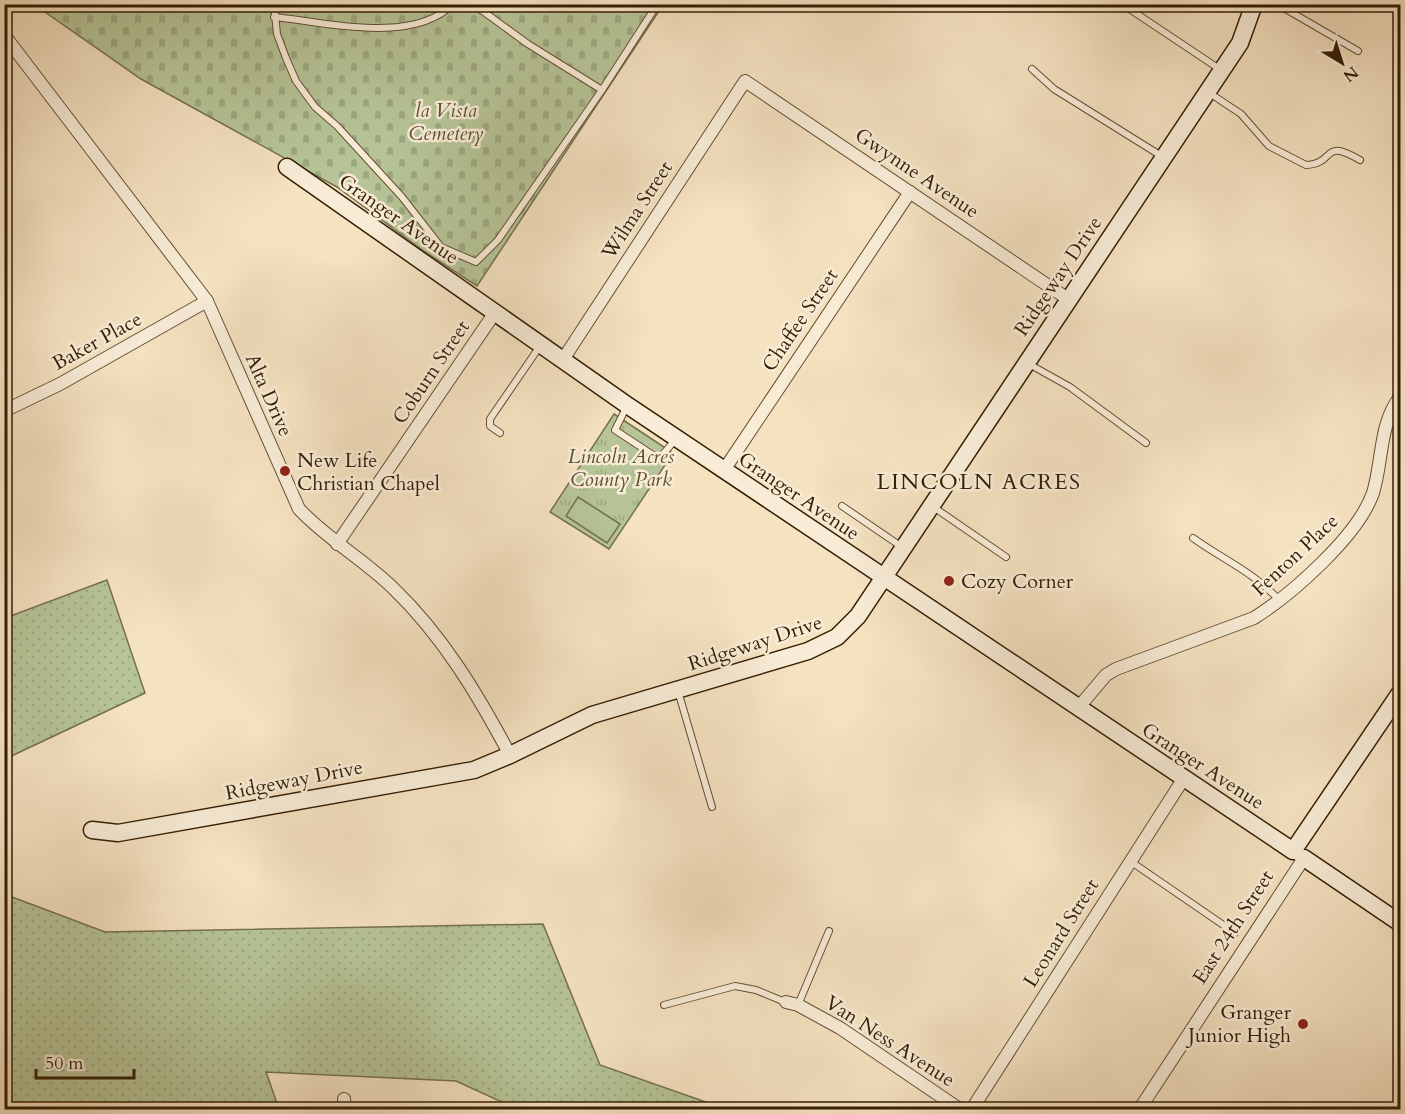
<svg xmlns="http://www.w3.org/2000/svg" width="1405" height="1114" font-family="Cardo,serif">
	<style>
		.grass { fill: url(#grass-dots); stroke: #75714d; stroke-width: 1.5 }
		.cemetery { fill: url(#cemetery-stones); stroke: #75714d; stroke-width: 1.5 }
		.park { fill: url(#park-tufts); stroke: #75714d; stroke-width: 1.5 }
		.pitch { fill: #b6c497; stroke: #75714d; stroke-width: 1.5 }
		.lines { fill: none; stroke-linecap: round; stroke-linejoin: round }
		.lane-casing { stroke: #644f32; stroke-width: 8 }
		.street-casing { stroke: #644f32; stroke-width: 14 }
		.secondary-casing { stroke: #341e03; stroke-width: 19 }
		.lane { stroke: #f8ecd7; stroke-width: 6 }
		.street { stroke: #f8ecd7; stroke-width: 12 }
		.secondary { stroke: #f8ecd7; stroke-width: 16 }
		.poi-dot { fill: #8f2418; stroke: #f8ecd7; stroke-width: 2 }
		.labels { text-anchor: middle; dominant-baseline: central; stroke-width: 5; stroke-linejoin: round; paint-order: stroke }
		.park-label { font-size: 20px; font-style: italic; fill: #5b502f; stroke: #f8ecd7 }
		.street-label { font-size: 20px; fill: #341e03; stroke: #f8ecd7 }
		.poi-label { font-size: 20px; fill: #341e03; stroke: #f8ecd7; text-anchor: start }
		.quarter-label { font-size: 22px; letter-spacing: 1.5px; fill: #341e03; stroke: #f8ecd7 }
	</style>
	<defs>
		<pattern id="grass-dots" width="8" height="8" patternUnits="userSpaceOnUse" patternTransform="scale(1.5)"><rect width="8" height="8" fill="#b6c497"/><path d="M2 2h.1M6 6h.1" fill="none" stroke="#9da880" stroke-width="1.8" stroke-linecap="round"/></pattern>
		<pattern id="cemetery-stones" width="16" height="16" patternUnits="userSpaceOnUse" patternTransform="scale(1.5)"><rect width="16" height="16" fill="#b6c497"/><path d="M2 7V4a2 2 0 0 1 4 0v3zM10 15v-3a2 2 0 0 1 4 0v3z" fill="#9da880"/></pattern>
		<pattern id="park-tufts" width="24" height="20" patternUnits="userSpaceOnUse" patternTransform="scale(1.5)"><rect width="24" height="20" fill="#b6c497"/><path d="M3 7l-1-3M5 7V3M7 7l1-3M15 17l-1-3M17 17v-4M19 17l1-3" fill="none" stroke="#9da880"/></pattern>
	</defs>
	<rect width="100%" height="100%" fill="#f5e2c1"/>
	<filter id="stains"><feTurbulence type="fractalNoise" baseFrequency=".00333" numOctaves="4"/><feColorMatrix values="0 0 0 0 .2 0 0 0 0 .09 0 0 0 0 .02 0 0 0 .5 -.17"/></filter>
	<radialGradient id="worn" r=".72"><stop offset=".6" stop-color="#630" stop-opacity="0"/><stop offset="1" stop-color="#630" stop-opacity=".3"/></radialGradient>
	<g class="grass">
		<path d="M107,580L145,693L5,759V618Z"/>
		<path d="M4,894L105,932L543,924L600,1065L717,1106L733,1109H517L456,1081L266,1072L279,1109H5Z"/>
	</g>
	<path class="cemetery" d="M35,5H663L477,286L425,252L337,187L141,79Z"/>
	<path class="park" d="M614,414L673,453L609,549L550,512Z"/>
	<path class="pitch" d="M578,497L620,524L607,543L566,516Z"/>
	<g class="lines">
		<g class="lane-casing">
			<g id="lane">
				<path d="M274,4L277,34L286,58L296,81L315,107L337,126L402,197L441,247L476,262L498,240L602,90L653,11"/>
				<path d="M473,4L528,44L602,90"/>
				<path d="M1122,4L1221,70"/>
				<path d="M1277,4L1358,51"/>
				<path d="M274,17C325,22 413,45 453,4"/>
				<path d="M1032,69L1054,89L1163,157"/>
				<path d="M1208,92L1241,114L1269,146L1306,165C1336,164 1321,137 1360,160"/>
				<path d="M1029,364L1070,387L1146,443"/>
				<path d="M627,406L615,430L659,459L675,440"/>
				<path d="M500,433L490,426V419L540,346"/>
				<path d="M842,506L902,547"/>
				<path d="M932,506L1006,557"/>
				<path d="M1193,538C1222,559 1255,573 1279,600"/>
				<path d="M678,691L712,807"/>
				<path d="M1130,861L1235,933"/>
				<path d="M664,1005L735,986L756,990L785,1002"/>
				<path d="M798,1005L829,931"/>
			</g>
		</g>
		<g class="street-casing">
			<g id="street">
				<path d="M4,35L207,301L299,509C327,539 363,559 393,588C443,636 478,695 510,755"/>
				<path d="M562,361L745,81L1068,299"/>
				<path d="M4,411L60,384L207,301"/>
				<path d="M724,470L910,192"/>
				<path d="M337,544L496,311"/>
				<path d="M1078,708L1106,675L1116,669L1254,618C1292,594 1358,536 1373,493C1383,460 1379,424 1400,397"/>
				<path d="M786,1002L798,1005L840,1028L958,1108L973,1110"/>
				<path d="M344,1099L345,1110"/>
				<path d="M972,1109L1184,778"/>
				<path d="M1139,1110L1304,858L1299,855"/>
			</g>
		</g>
		<g class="secondary-casing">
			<g id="secondary">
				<path d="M287,167L627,405L1293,851L1400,693"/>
				<path d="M92,830L118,833L474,770L510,755L592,715L808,651L837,637L858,616L1240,43L1254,4"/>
				<path d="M1304,858L1400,923"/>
			</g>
		</g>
		<use href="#lane" class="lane"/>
		<use href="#street" class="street"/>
		<use href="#secondary" class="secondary"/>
	</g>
	<g class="poi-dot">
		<circle cx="285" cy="471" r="6"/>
		<circle cx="949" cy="581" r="6"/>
		<circle cx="1303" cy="1024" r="6"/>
	</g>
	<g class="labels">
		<g class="park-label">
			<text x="446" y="110">la Vista<tspan x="446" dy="23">Cemetery</tspan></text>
			<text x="621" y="456">Lincoln Acres<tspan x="621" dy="23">County Park</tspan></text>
		</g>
		<g class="street-label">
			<text transform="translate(917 173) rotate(34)">Gwynne Avenue</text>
			<text transform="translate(637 210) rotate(-57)">Wilma Street</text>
			<text transform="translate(399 219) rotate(35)">Granger Avenue</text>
			<text transform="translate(1058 276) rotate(-56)">Ridgeway Drive</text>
			<text transform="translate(800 320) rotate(-56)">Chaffee Street</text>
			<text transform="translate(97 341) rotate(-29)">Baker Place</text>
			<text transform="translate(431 372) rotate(-56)">Coburn Street</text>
			<text transform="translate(269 395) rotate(66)">Alta Drive</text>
			<text transform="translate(799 496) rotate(34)">Granger Avenue</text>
			<text transform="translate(1295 555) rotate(-43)">Fenton Place</text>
			<text transform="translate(755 643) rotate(-18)">Ridgeway Drive</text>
			<text transform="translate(1203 766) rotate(33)">Granger Avenue</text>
			<text transform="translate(294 780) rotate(-11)">Ridgeway Drive</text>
			<text transform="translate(1233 927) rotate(-57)">East 24th Street</text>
			<text transform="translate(1061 933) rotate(-58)">Leonard Street</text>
			<text transform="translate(890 1041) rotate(33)">Van Ness Avenue</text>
		</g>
		<g class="poi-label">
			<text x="297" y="460">New Life<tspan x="297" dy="23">Christian Chapel</tspan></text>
			<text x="961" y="581">Cozy Corner</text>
			<text x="1291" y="1012" text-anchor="end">Granger<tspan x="1291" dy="23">Junior High</tspan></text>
		</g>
		<g class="quarter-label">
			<text x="979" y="482">LINCOLN ACRES</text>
		</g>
	</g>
	<rect width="1405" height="1114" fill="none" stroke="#f5e2c1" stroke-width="24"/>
	<rect x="6" y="6" width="1393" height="1102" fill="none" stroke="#341e03" stroke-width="3"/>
	<rect x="12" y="12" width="1381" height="1090" fill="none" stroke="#341e03" stroke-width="1.5"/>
	<g transform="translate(1342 63) rotate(142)" stroke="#f8ecd7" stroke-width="4.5" paint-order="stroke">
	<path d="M0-4.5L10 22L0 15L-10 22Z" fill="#341e03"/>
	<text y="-9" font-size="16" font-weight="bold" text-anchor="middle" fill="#341e03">N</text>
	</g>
	<path d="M36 1069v9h98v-9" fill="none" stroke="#341e03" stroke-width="3"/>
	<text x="45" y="1069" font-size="18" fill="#341e03" stroke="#f8ecd7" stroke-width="4.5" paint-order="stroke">50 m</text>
	<rect width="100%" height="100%" filter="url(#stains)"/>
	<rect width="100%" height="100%" fill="url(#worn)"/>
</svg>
